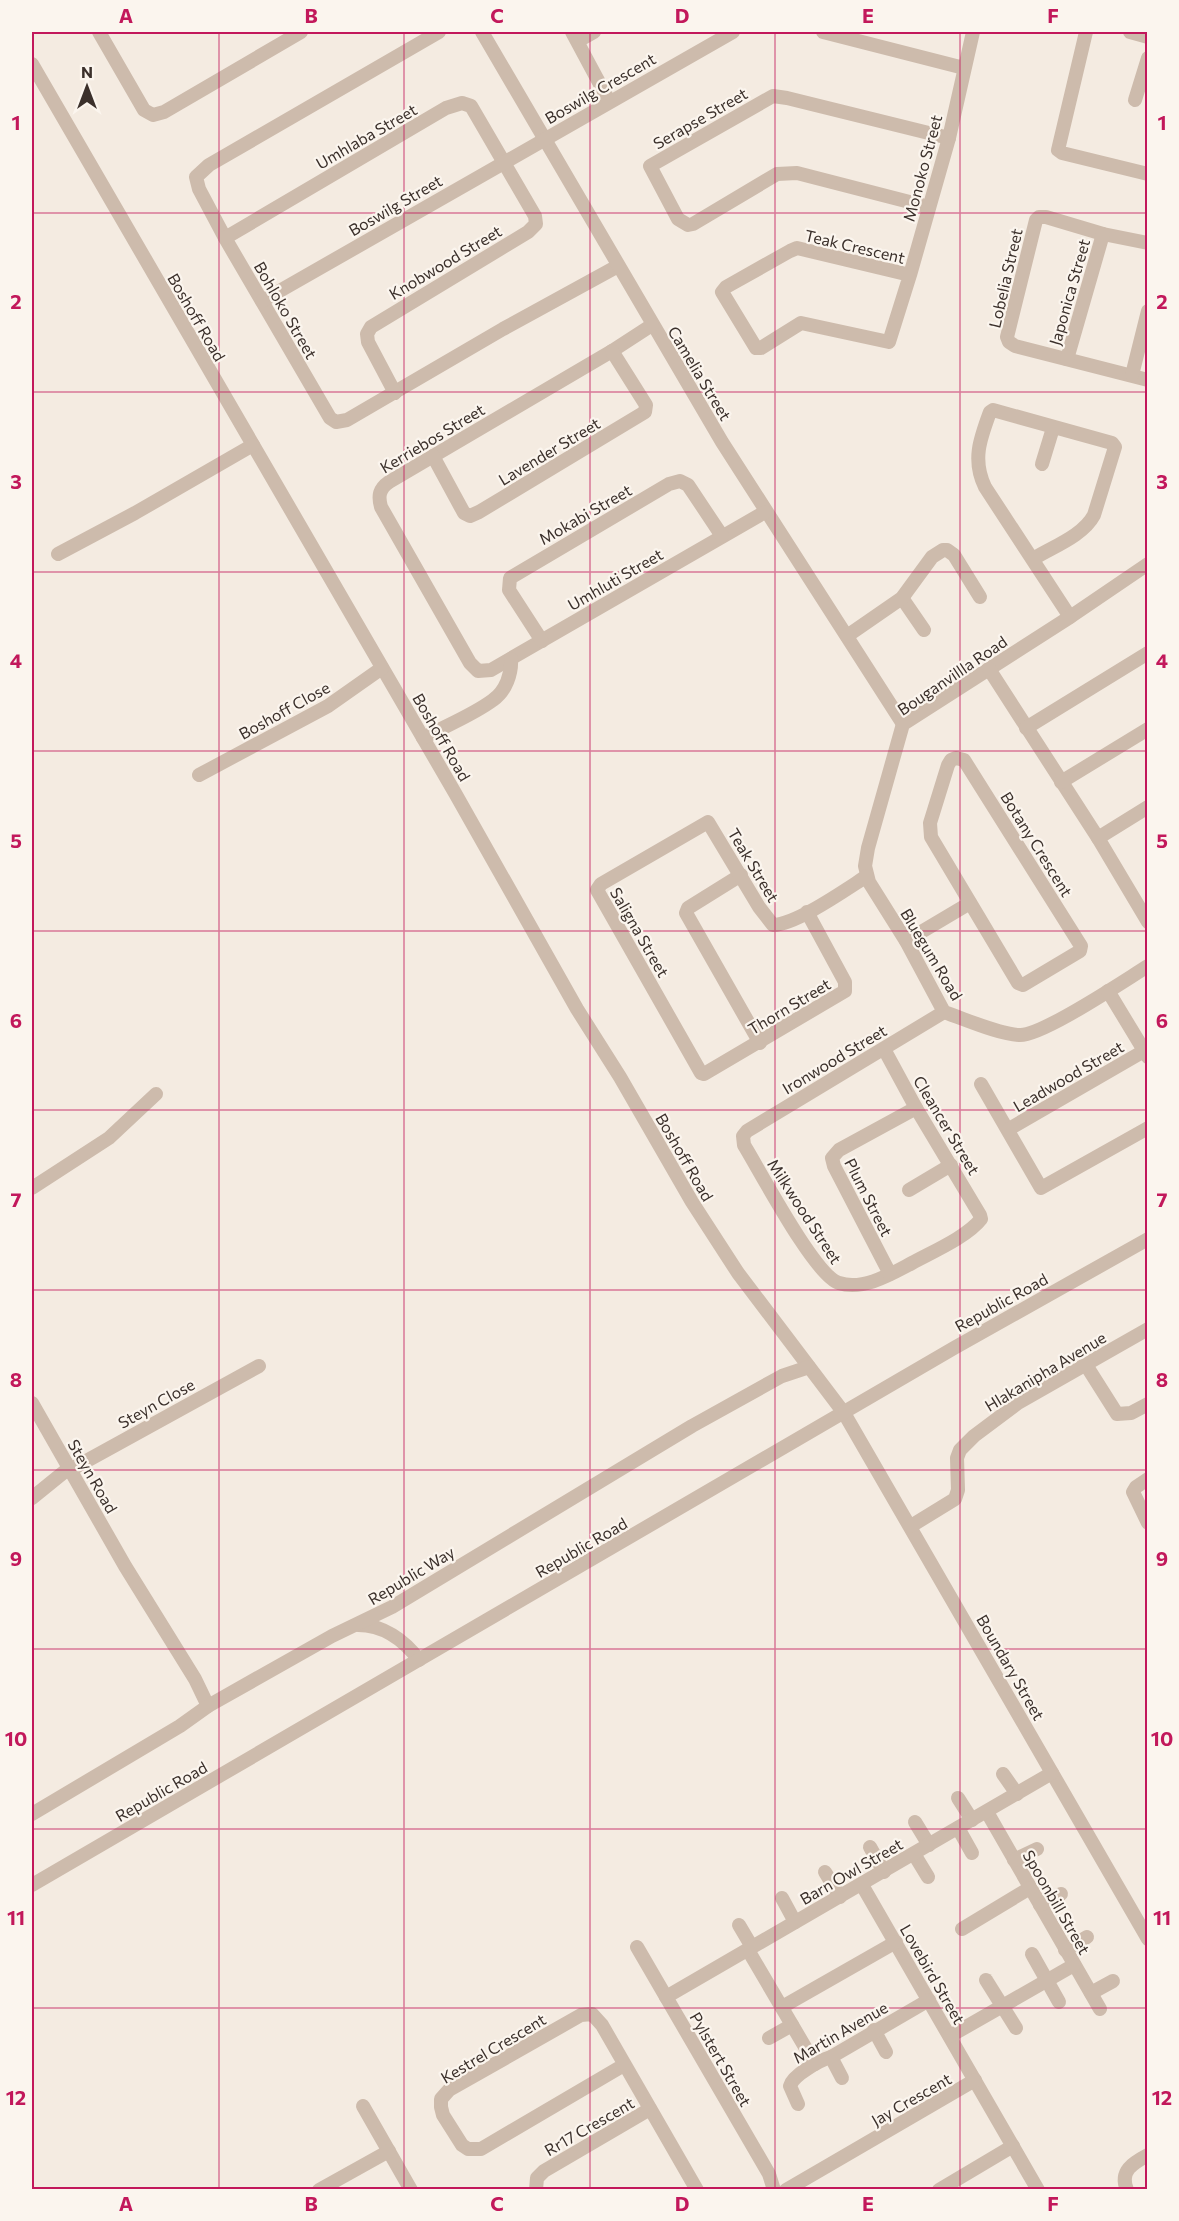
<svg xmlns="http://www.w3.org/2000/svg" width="1179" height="2221" font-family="Commissioner,sans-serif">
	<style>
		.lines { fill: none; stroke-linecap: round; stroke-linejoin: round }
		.minor { stroke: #cdbbac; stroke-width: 14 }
		.grid { fill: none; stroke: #c2185b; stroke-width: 1.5; stroke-opacity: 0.55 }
		.labels { text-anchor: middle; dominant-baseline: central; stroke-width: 4.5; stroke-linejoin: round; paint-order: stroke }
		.street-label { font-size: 16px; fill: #3b302b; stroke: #fbf5ee }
		.neatline { fill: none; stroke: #c2185b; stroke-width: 2 }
		.grid-label { font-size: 20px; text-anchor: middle; font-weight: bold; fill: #c2185b }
	</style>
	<rect width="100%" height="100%" fill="#f4ebe1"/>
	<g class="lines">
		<g class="minor">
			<path d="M99,32L144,110L153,115L164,112L301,32"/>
			<path d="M439,32L209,165L196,177L199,189L225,238L330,418L336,422L347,420L503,329L618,266"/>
			<path d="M482,32L722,442L903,724"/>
			<path d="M572,32L609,101"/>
			<path d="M823,32L964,68"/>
			<path d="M1086,32L1058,150L1062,153L1148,174"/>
			<path d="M1130,32L1148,37"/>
			<path d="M578,41L594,32"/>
			<path d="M32,64L455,793L577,1009L620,1077L692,1202L738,1273L844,1413L1148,1939"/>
			<path d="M1135,100L1148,58"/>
			<path d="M929,207L797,173L777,174L693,224L688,225L678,219L650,166L773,96L787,98L949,138"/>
			<path d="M225,238L446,108L462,103L471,106L535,216L536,224L528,232L371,327L367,334L368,342L395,393"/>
			<path d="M1148,243L1103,234L1046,217H1039L1036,220L1007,337L1009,342L1015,346L1148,380"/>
			<path d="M910,275L797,248L790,251L726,287L722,292L756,348H761L801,323L889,342L910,275L949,138L973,32"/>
			<path d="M262,301L733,32"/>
			<path d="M652,325L612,351L389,482C379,489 378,496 381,507L470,663L478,671L491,670L765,512"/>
			<path d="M1067,359L1103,234"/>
			<path d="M1132,375L1148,311"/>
			<path d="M433,456L464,513L470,516L479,512L645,412L646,405L612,351"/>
			<path d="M1042,464L1053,428"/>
			<path d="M58,554L135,513L253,445"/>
			<path d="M1033,559C1052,547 1083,536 1094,515L1115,447L1112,443L993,410L990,412C980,439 972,460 985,487L1070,617"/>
			<path d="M1148,564L1070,617L903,724L868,848L865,866L869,882L906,941L944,1012C965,1019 998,1034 1019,1035C1041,1037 1125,980 1148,966"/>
			<path d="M902,598L924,630"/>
			<path d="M847,636L902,598L932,557L943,550H947L954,555L980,597"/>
			<path d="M542,641L509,590L510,578L669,484L680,481L688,485L722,536"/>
			<path d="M989,669L1098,838L1148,922"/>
			<path d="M1026,728L1148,653"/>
			<path d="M423,738C445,726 473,715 493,700C506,691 512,673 511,659"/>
			<path d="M956,758L964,760L1081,946L1080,951L1023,985L1018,983L931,837L930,823L948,765L951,760Z"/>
			<path d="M199,775L328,706L382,668"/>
			<path d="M1061,782L1148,729"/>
			<path d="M1098,838L1148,807"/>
			<path d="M741,875L688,908L686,913L760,1043"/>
			<path d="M807,912L845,982V991L704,1074L701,1073L597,890L601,884L708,822L759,907L773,925C797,924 845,890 867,876"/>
			<path d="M906,941L970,903"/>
			<path d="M1108,991L1148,1057"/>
			<path d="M884,1049L916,1108L980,1215L981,1219C967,1237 932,1252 912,1263C891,1274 863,1291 839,1283C815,1276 760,1171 744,1145L743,1136L747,1131L944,1012"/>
			<path d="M981,1084L1041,1188L1148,1128"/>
			<path d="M1009,1129L1144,1051"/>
			<path d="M32,1188L109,1138L156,1094"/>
			<path d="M909,1190L951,1165"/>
			<path d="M890,1274L834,1166L832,1158L839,1150L916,1108"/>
			<path d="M1086,1365L1117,1414L1131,1413L1148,1404"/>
			<path d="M32,1403L125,1566L195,1679L208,1706"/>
			<path d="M70,1470L259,1366"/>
			<path d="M1148,1479L1136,1487L1133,1492L1148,1523"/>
			<path d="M32,1498L69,1468"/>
			<path d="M911,1526L955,1499L958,1490L957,1458L960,1450L974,1436L1018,1403L1148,1329"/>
			<path d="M358,1625C383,1625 404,1640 419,1660"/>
			<path d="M1003,1774L1017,1794"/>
			<path d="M958,1798L972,1820"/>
			<path d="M987,1812L1100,2009"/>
			<path d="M32,1814L180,1726L208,1706L332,1636L392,1607L692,1426L782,1376L809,1367"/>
			<path d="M915,1822L929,1845"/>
			<path d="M958,1828L972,1853"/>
			<path d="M870,1847L884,1872"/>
			<path d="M914,1854L928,1877"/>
			<path d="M1014,1860L1037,1849"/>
			<path d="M825,1872L840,1897"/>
			<path d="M32,1885L954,1348L1148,1239"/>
			<path d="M862,1885L1038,2190"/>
			<path d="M782,1898L795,1922"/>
			<path d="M1040,1905L1061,1894"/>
			<path d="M739,1925L752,1947"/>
			<path d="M962,1929L1030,1888"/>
			<path d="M637,1947L769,2174L774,2190"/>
			<path d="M748,1950L815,2064"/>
			<path d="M1065,1950L1087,1937"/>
			<path d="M1032,1954L1059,2002"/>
			<path d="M986,1980L1016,2028"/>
			<path d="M1091,1993L1113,1981"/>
			<path d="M666,1997L1052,1773"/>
			<path d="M782,2007L896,1942"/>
			<path d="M874,2030L886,2052"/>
			<path d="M950,2036L1074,1965"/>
			<path d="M769,2038L792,2025"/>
			<path d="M831,2057L842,2078"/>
			<path d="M624,2065L481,2149H468L462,2145L443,2115L441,2107V2099L449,2090L581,2015L592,2014L602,2025L697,2190"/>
			<path d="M798,2104L790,2086C793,2075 820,2060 831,2057L929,2000"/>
			<path d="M363,2106L411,2190"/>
			<path d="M319,2190L389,2151"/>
			<path d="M536,2190L537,2178L544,2171L650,2109"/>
			<path d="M786,2190L975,2080"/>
			<path d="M939,2190L1013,2146"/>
			<path d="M1127,2190C1119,2171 1133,2163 1148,2155"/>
		</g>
	</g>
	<path class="grid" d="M219,32V2190M404,32V2190M590,32V2190M775,32V2190M960,32V2190M32,213H1148M32,392H1148M32,572H1148M32,751H1148M32,931H1148M32,1110H1148M32,1290H1148M32,1470H1148M32,1649H1148M32,1829H1148M32,2008H1148"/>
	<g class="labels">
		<g class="street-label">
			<text transform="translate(600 88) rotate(-30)">Boswilg Crescent</text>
			<text transform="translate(700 118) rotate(-30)">Serapse Street</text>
			<text transform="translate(366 136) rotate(-30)">Umhlaba Street</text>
			<text transform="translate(922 168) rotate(-75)">Monoko Street</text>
			<text transform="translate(395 205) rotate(-30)">Boswilg Street</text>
			<text transform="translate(855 246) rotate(13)">Teak Crescent</text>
			<text transform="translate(445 262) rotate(-31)">Knobwood Street</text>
			<text transform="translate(1005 278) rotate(-77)">Lobelia Street</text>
			<text transform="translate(1069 292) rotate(-74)">Japonica Street</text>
			<text transform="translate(286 310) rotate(60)">Bohloko Street</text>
			<text transform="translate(197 317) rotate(60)">Boshoff Road</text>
			<text transform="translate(700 373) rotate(59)">Camelia Street</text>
			<text transform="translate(432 438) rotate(-31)">Kerriebos Street</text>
			<text transform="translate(549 451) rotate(-31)">Lavender Street</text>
			<text transform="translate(585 514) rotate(-30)">Mokabi Street</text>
			<text transform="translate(615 579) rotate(-30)">Umhluti Street</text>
			<text transform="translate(952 675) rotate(-34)">Bouganvillla Road</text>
			<text transform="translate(284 710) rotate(-29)">Boshoff Close</text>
			<text transform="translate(442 737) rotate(60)">Boshoff Road</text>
			<text transform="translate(1037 844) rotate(58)">Botany Crescent</text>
			<text transform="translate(754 865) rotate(59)">Teak Street</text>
			<text transform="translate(640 932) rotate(60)">Saligna Street</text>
			<text transform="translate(932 954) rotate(59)">Bluegum Road</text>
			<text transform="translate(789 1006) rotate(-31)">Thorn Street</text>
			<text transform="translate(834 1059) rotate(-31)">Ironwood Street</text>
			<text transform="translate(1068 1076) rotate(-30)">Leadwood Street</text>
			<text transform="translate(947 1125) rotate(59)">Cleancer Street</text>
			<text transform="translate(685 1157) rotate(60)">Boshoff Road</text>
			<text transform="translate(869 1197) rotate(63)">Plum Street</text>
			<text transform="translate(805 1211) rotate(57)">Milkwood Street</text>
			<text transform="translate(1001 1302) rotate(-29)">Republic Road</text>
			<text transform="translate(1045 1371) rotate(-31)">Hlakanipha Avenue</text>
			<text transform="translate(156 1403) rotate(-29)">Steyn Close</text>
			<text transform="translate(93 1476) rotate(60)">Steyn Road</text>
			<text transform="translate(581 1547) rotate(-30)">Republic Road</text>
			<text transform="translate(411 1575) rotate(-31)">Republic Way</text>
			<text transform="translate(1011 1667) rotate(60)">Boundary Street</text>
			<text transform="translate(161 1791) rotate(-30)">Republic Road</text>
			<text transform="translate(851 1871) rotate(-30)">Barn Owl Street</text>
			<text transform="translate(1057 1902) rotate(60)">Spoonbill Street</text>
			<text transform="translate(933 1974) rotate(60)">Lovebird Street</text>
			<text transform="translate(840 2032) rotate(-30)">Martin Avenue</text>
			<text transform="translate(493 2048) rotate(-31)">Kestrel Crescent</text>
			<text transform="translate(721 2059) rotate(60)">Pylstert Street</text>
			<text transform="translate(911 2099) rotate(-30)">Jay Crescent</text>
			<text transform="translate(589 2126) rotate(-30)">Rr17 Crescent</text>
		</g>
	</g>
	<rect width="1179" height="2221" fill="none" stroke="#fbf5ee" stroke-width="66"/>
	<g transform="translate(87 87)" stroke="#fbf5ee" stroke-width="4.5" paint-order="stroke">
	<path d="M0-4.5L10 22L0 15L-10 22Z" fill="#3b302b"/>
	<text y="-9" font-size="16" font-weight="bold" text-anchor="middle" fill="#3b302b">N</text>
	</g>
	<rect x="33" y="33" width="1113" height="2155" class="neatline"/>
	<g class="grid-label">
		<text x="126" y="23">A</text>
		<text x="311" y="23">B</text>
		<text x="497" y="23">C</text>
		<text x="682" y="23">D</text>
		<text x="868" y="23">E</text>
		<text x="1053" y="23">F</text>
		<text x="16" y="130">1</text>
		<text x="1162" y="130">1</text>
		<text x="16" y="309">2</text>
		<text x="1162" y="309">2</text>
		<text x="16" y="489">3</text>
		<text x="1162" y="489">3</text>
		<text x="16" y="668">4</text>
		<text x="1162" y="668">4</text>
		<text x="16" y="848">5</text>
		<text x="1162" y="848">5</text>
		<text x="16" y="1028">6</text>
		<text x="1162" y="1028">6</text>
		<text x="16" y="1207">7</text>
		<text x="1162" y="1207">7</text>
		<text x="16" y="1387">8</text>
		<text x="1162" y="1387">8</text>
		<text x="16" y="1566">9</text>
		<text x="1162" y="1566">9</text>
		<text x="16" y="1746">10</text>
		<text x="1162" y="1746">10</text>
		<text x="16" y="1925">11</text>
		<text x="1162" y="1925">11</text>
		<text x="16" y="2105">12</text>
		<text x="1162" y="2105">12</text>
		<text x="126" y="2211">A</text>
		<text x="311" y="2211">B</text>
		<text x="497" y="2211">C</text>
		<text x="682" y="2211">D</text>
		<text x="868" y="2211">E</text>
		<text x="1053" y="2211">F</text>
	</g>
</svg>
